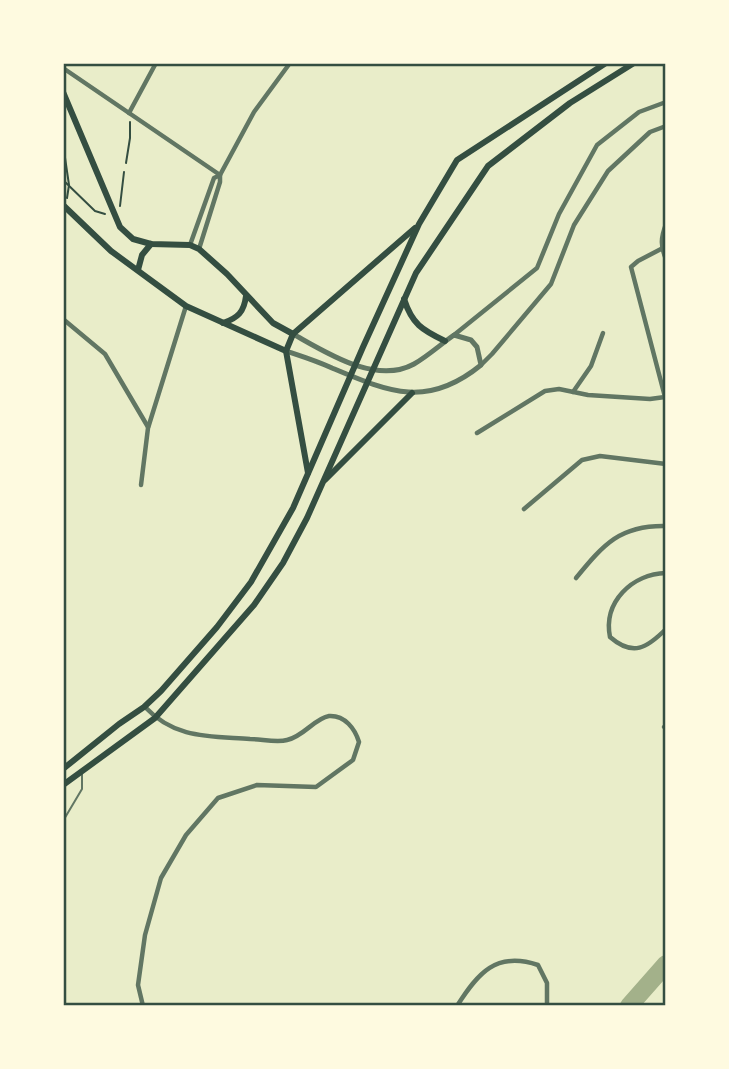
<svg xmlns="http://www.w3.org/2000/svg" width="729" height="1069" font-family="Cabin,sans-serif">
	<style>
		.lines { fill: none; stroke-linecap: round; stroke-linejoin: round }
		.river { stroke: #a3b18a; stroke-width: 18 }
		.path { stroke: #344e41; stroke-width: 2 }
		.service { stroke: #617663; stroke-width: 2 }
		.minor { stroke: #617663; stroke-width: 4.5 }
		.tertiary { stroke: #617663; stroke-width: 5 }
		.secondary { stroke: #344e41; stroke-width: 6 }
		.neatline { fill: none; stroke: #344e41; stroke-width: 2.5 }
	</style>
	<rect width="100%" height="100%" fill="#e9edc9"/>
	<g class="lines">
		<path class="river" d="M629,1006L666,964"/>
		<g class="path">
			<path d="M63,144L69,185L67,198"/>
			<path d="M126,163L130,138V122"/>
			<path d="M63,180L95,211L105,214"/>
			<path d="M120,206L124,172"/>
		</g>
		<path class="service" d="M63,821L82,789V773"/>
		<g class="minor">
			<path d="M63,68L220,175"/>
			<path d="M129,113L156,63"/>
			<path d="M666,224C661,237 660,246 666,259"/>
			<path d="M190,245L214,178L220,175L254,112L290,63"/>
			<path d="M199,249L220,182V175"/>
			<path d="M661,249L638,261L631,267L665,397"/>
			<path d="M63,319L105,354L148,427"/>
			<path d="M454,335L537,268L559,214L597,145L639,112L666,102"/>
			<path d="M481,365L492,354L551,284L574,225L608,171L650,132L666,126"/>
			<path d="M573,392L591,366L603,333"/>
			<path d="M477,433L545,391L559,389L588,395L650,399L665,397"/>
			<path d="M141,485L148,428L186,306"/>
			<path d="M524,509L582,460L600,456L666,464"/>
			<path d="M666,573C632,574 603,602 610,637C633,657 647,648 666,629"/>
			<path d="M576,578C604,544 620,525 666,526"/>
			<path d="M664,727L666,725"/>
			<path d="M143,1006L138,985L145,935L161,878L186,835L218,798L257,785L316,787L353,760L359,742C355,729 345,715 329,716C315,718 303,737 287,740C277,743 261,739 250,739C209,736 175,739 145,707"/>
			<path d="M457,1006C478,973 496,951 538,965L547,983V1006"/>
		</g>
		<path class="tertiary" d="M286,351C301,356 317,361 332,368C389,392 427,409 481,365L477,347L471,340L454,335C441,344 428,356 414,364C376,385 327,353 293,334"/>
		<g class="secondary">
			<path d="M63,92L120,227L133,239L151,244L190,245L199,249L227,274L273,323L293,334"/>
			<path d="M63,205L111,251L186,306L286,351"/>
			<path d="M138,270L142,255L151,244"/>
			<path d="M404,299C412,324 422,330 445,341"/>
			<path d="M223,323C238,318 244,312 246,296"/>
			<path d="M308,473L286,351L293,334L415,228"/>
			<path d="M325,480L412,393"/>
			<path d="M63,769L119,724L144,707L161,691L217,627L251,582L293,508L363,347L419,224L457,160L606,63"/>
			<path d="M63,785L155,718L254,605L283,563L307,518L416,273L488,166L570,103L634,63"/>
		</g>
	</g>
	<rect width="729" height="1069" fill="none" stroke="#fefae0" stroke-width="130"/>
	<rect x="65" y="65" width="599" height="939" class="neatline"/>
</svg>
